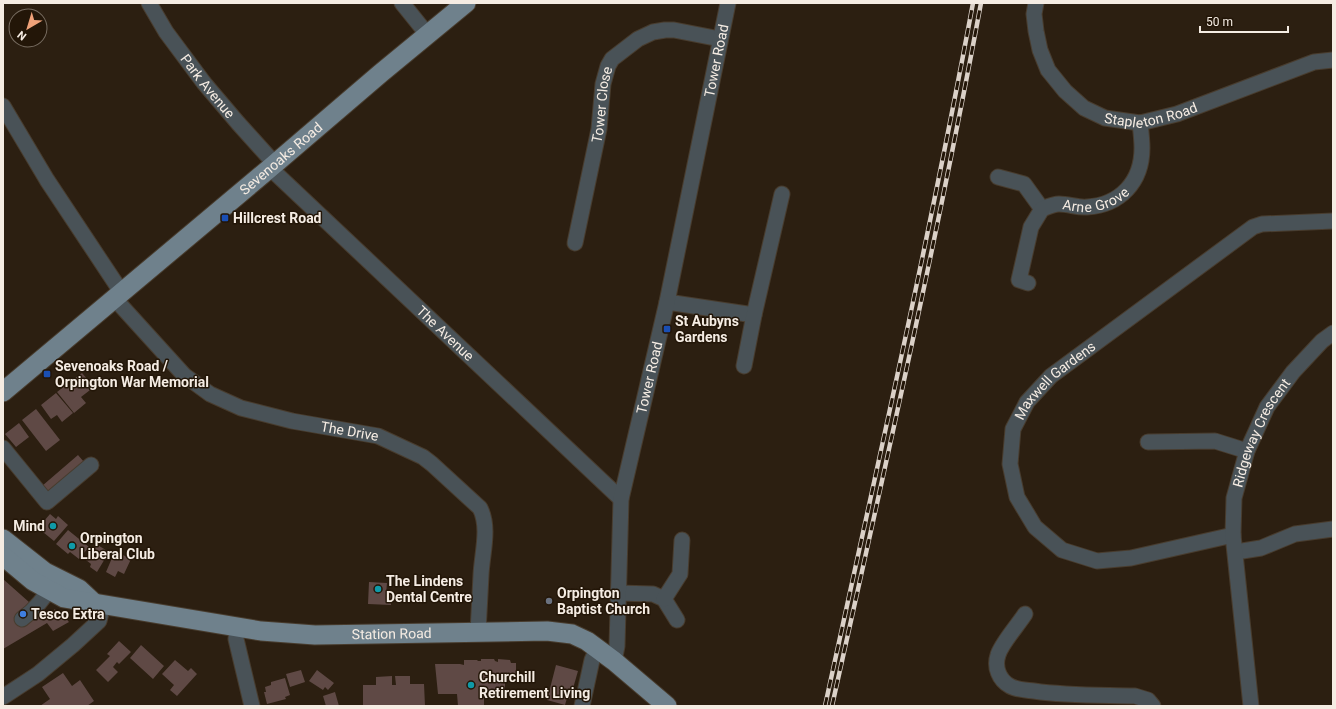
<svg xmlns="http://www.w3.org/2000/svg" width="1336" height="709" viewBox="0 0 1336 709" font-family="Roboto,sans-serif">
	<rect width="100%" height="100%" fill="#2c1f11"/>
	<path fill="#5f4945" d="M82,373L94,387L81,397L86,403L74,413L57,392Z
		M56,393L73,413L62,422L57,415L51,419L41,405Z
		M36,409L60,440L46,451L22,420Z
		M19,423L29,437L16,447L5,434Z
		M78,455L84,462L47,493L42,486Z
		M50,514L56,519L58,516L68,525L54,541L38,528Z
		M68,530L89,547L79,559L70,552L68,554L56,544Z
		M96,544L109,552L97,572L90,567L91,564L86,560Z
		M115,551L131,559L124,574L118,571L115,577L106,572Z
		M3,579L47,618L56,614L54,609L61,613L69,622L53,631L47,623L3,649Z
		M369,582L387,583L386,595H391V605L368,604Z
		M119,641L131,652L119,664L117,662L113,667L118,672L108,682L96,670L110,656L107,654Z
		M141,645L164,666L153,679L130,658Z
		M481,659H494L495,661L498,662V659L510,660L511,663H516V678L505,679V690H484V706H458L457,694H438L435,664H460L464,665V660H477L478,661H481Z
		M175,660L188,671L191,668L197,674L177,696L170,690L174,685L162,674Z
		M556,665L578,671L570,699L567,698L565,705L547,700Z
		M301,670L305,682L290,687L286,674Z
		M317,670L334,683L328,690L325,687L323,690L309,681Z
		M63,673L72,686L80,680L94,701L87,706H40L50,699L42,687Z
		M392,676V685H396L395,676H410V684H424L425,706H363V685H376V677Z
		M285,678L290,695L285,697L286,699L267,704L264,692H266L265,687L271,685V682Z
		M335,692L339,706H326L323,696Z"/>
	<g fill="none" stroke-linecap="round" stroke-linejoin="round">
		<g stroke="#483c2e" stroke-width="17">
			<g id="minor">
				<path id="s1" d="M149,3L166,32L204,83L238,123L275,164"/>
				<path d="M402,3L427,34"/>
				<path id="s2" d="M1036,3L1034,14L1036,31L1040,50L1048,70L1065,91L1084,108L1105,118L1140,123L1177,114L1314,62L1333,60"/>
				<path d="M3,106L47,180L122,293"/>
				<path id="s3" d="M270,168L621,499"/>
				<path d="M998,177L1024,184L1042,209"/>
				<path id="s4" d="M575,243L599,129L603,84L608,66L612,59L638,39L653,32L665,30H674L720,39"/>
				<path id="s5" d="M1028,283L1019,280L1031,227L1042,209C1047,207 1054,204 1059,204C1069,204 1078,208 1087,207C1120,205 1142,182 1142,148C1142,140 1141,132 1140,123"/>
				<path id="s6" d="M115,299L184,375L210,394L241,408L292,421L378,436L423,457L432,464L480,508C490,528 482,553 481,575C480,594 479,613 478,632"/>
				<path d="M667,302L754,315"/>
				<path d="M744,366L754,315L782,194"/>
				<path d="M1148,442L1215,441L1247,451"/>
				<path d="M3,448L47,502L91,465"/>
				<path id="s7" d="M1233,535L1131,558L1097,561L1062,550L1035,527L1017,497L1010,464L1013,429L1027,402L1051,376L1253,227L1262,224L1333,221"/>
				<path d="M1236,552L1261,548L1295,534L1333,529"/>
				<path d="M618,593L653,594L664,599L677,620"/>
				<path d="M664,599L680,574L682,540"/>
				<path d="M1025,614C1018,625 1001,644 998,655C994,667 999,680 1010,686C1017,690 1026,690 1034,691C1068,696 1102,695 1135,696L1148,700L1153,706"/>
				<path d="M22,619C36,609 46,596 55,581"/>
				<path d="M237,628L236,639L252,706"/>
				<path id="s8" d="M614,661L617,646L621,499L667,302L728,3"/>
				<path d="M3,697L38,674L73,645L99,621L103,605"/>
				<path d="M582,706L592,660L597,649"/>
				<path id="s9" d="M1251,706L1233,535L1234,498L1247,451L1267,407L1293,372L1322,341L1333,333"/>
			</g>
		</g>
		<g stroke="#483c2e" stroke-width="21">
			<g id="major">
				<path id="s10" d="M3,392L270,168L381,73L466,3"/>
				<path d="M3,539L45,572L79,589L94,603"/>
				<path id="s11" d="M3,556L33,581L64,598L261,631L315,635L547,631L572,634L587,641L614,661L667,706"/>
			</g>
		</g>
		<use href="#minor" stroke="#495257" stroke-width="15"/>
		<use href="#major" stroke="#6f818c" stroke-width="19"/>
		<g stroke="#dbd1c8" stroke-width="4.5">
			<path id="rail" d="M825,706C876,472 929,239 973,3
				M832,706C884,472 937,239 981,3"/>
		</g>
		<use href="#rail" stroke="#231608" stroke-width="3" stroke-dasharray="9" stroke-linecap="butt"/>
	</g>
	<g fill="#1a4fb4" stroke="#231608" stroke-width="1.5">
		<rect x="221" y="214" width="8" height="8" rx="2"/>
		<rect x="663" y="325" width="8" height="8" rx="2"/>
		<rect x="43" y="370" width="8" height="8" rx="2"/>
	</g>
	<g fill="#0f9aa8" stroke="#231608" stroke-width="1.5">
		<circle cx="53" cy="526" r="4"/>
		<circle cx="72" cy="546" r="4"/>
		<circle cx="378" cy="589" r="4"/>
		<circle cx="471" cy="685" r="4"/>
	</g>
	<circle fill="#6b7280" stroke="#231608" stroke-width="1.5" cx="549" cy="601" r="4"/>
	<circle fill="#3f7fe0" stroke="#231608" stroke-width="1.5" cx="23" cy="614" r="4"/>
	<g text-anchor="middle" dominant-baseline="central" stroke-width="3" stroke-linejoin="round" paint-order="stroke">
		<g font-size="14" fill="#f5ece3" stroke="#231608">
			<text stroke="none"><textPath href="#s8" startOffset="611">Tower Road</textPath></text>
			<text stroke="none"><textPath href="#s1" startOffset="102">Park Avenue</textPath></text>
			<text stroke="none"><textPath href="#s4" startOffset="141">Tower Close</textPath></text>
			<text stroke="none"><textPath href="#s2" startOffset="192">Stapleton Road</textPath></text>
			<text stroke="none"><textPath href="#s10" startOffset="363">Sevenoaks Road</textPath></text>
			<text stroke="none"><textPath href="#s5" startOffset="141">Arne Grove</textPath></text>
			<text stroke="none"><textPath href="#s3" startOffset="241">The Avenue</textPath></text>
			<text stroke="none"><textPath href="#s8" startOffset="287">Tower Road</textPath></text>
			<text stroke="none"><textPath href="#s7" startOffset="380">Maxwell Gardens</textPath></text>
			<text stroke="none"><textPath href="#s6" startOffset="280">The Drive</textPath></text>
			<text stroke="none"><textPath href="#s9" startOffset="280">Ridgeway Crescent</textPath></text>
			<text stroke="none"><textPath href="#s11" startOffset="405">Station Road</textPath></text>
		</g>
		<g font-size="14" font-weight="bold" fill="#f5ece3" stroke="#231608" text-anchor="start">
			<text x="233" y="218">Hillcrest Road</text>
			<text x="675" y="321">St Aubyns<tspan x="675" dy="16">Gardens</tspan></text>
			<text x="55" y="366">Sevenoaks Road /<tspan x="55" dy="16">Orpington War Memorial</tspan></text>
			<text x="45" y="526" text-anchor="end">Mind</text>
			<text x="80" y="538">Orpington<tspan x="80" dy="16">Liberal Club</tspan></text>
			<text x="386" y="581">The Lindens<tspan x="386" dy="16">Dental Centre</tspan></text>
			<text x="557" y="593">Orpington<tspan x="557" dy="16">Baptist Church</tspan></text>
			<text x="31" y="614">Tesco Extra</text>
			<text x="479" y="677">Churchill<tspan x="479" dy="16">Retirement Living</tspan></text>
		</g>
	</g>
	<rect width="1336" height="709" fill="none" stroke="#f5ece3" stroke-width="8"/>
	<g transform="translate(28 28) rotate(218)"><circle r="19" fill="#231608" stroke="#776c60"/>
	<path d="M0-3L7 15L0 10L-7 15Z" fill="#f0a279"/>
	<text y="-6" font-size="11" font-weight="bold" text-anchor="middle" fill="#f5ece3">N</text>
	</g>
	<path d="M1200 26v6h88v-6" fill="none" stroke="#f5ece3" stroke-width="2"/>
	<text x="1206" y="26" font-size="12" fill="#f5ece3" stroke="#231608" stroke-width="3" paint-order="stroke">50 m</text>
</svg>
